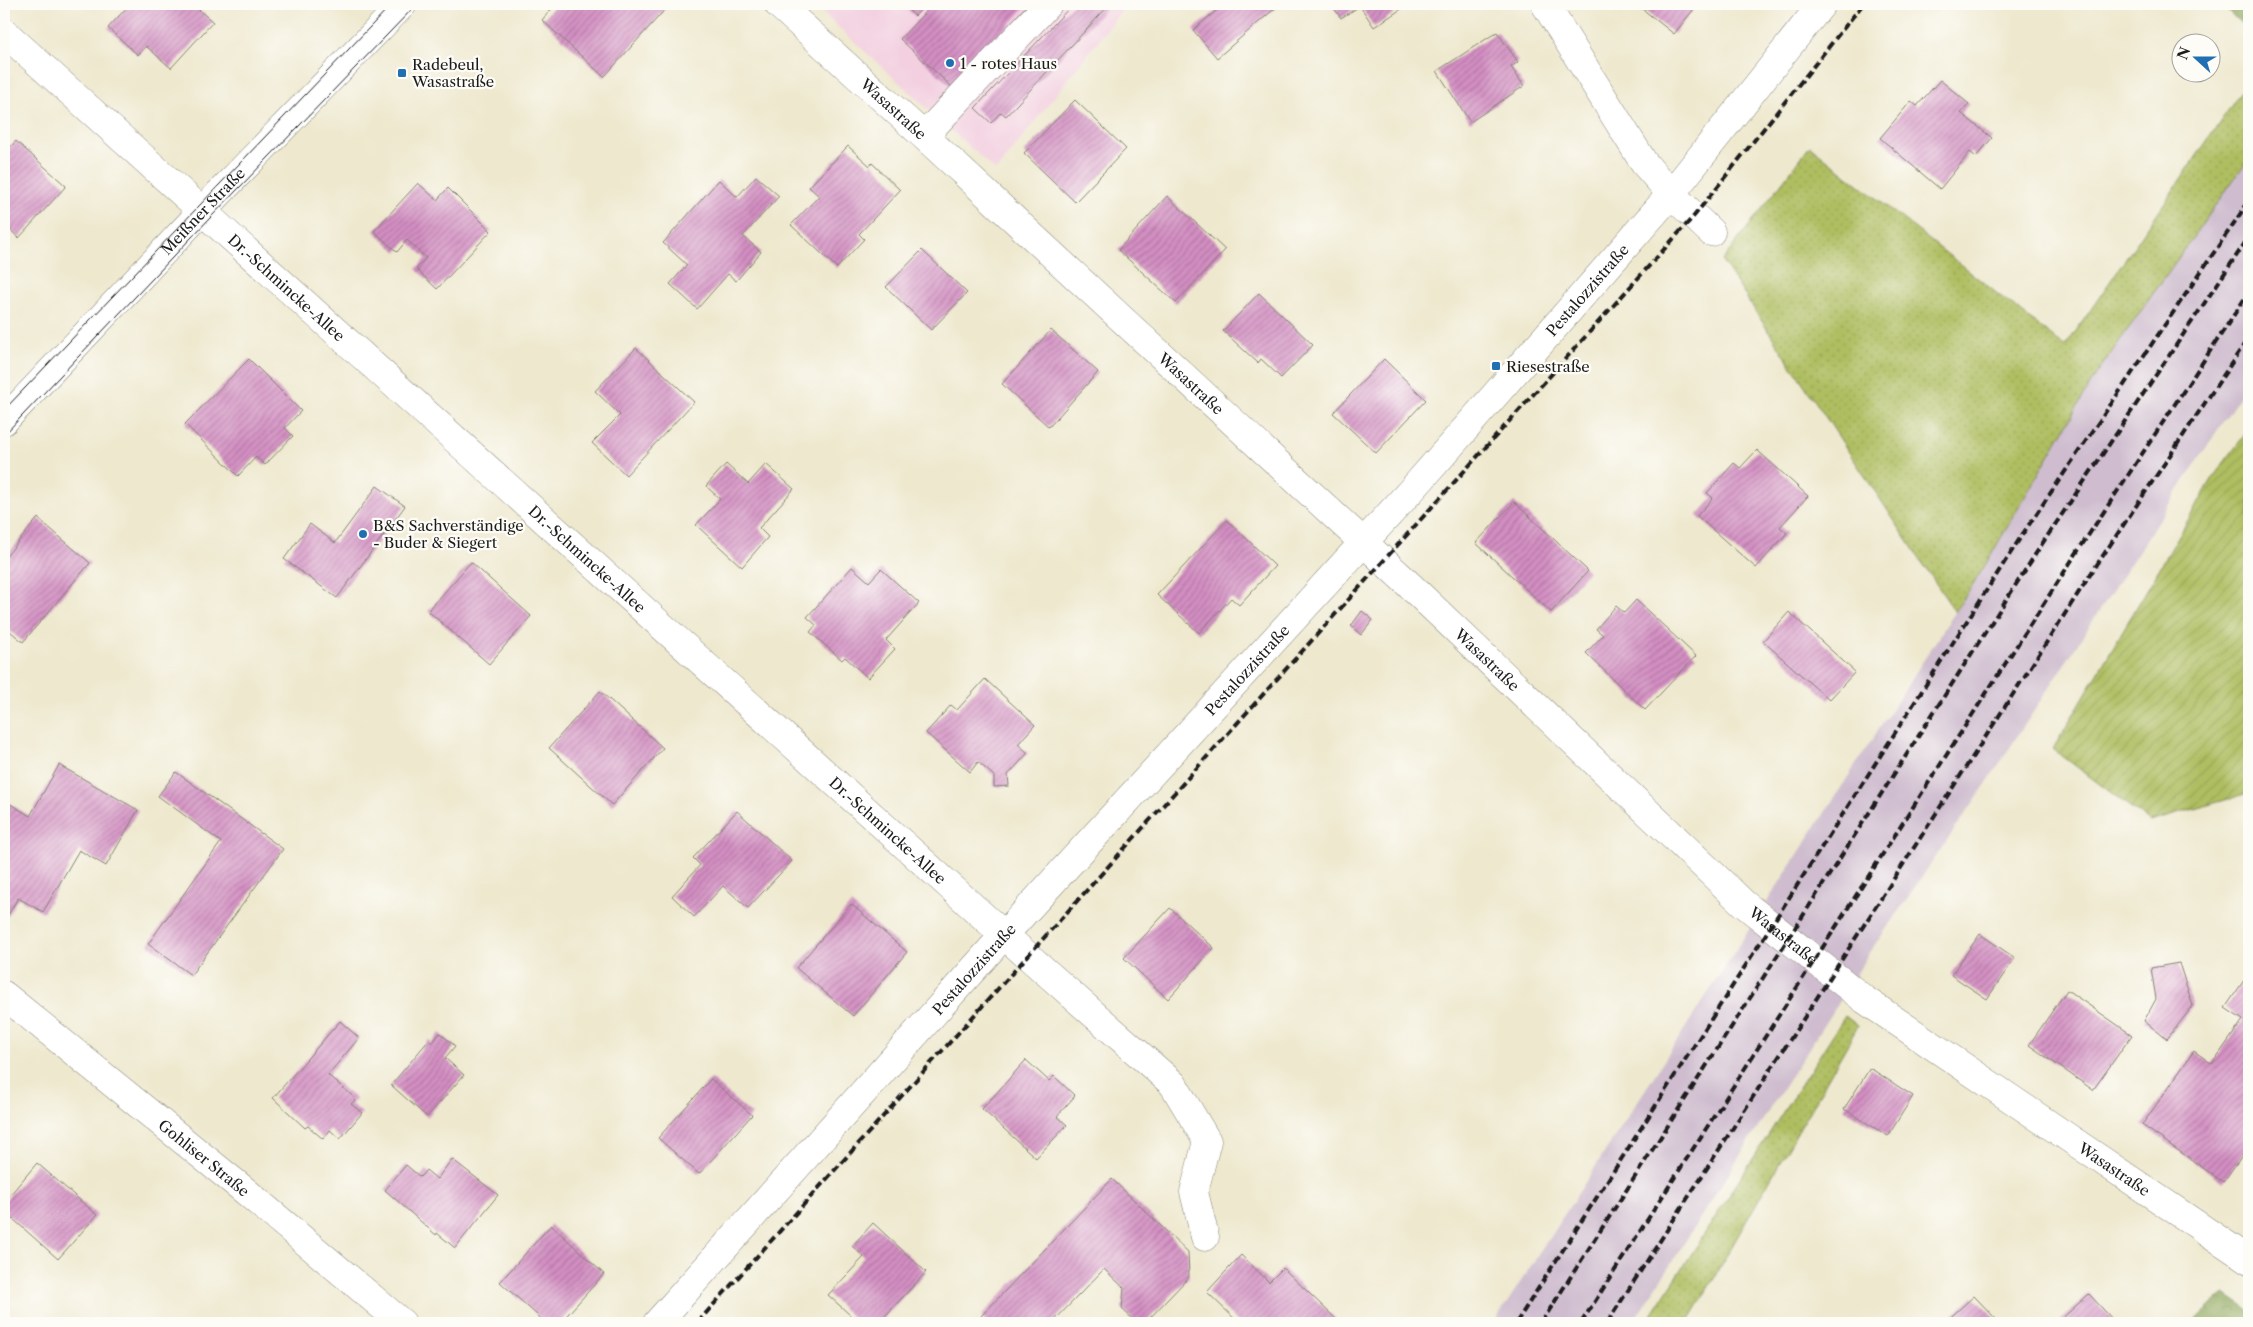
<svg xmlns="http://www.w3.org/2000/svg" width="2253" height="1327" viewBox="0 0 2253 1327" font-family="'Libre Caslon Text',serif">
	<defs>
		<pattern id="grass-dots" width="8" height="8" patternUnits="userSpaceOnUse" patternTransform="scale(1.25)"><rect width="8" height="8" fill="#afbe61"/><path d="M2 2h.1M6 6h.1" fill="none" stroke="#96a354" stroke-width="1.8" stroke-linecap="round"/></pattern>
		<pattern id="forest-crowns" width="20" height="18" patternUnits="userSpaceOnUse" patternTransform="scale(1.25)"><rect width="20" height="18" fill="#8ba557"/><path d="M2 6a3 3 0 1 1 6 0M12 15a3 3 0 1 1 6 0" fill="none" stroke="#718647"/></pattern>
		<pattern id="garden-furrows" width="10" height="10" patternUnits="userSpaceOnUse" patternTransform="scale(1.25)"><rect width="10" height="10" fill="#afbe61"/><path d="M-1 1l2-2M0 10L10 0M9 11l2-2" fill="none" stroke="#96a354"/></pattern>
		<pattern id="building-hatch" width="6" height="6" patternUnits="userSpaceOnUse" patternTransform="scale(1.25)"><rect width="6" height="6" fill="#d48fc3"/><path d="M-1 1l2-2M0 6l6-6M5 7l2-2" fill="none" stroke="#ab749e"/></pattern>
	</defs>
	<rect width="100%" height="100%" fill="#fdfcf7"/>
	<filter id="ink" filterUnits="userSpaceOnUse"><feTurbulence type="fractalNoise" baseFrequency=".02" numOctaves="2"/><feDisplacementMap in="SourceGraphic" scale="10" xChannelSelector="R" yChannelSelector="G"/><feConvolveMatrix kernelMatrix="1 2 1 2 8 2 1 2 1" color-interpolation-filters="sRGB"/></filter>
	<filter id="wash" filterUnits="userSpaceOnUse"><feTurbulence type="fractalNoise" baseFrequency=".0096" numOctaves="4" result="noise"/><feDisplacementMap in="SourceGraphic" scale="20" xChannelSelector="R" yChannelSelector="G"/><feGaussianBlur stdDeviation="1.12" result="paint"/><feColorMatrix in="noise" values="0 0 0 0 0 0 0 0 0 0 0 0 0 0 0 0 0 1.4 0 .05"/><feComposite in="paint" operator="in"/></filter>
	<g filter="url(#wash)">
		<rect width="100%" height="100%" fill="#eee8ce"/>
		<path fill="#f3cfe0" d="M813,4H1127L996,171Z"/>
		<path fill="#cfbdcf" d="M2249,158V382L1988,781L1871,951L1633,1323H1494L1984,567L2097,373Z"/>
		<path fill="url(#grass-dots)" stroke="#666d3e" d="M2249,80V158L2097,373L1984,567L1955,612L1722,261L1810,146L2065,347Z
			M1845,1016L1858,1026L1688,1323H1647Z"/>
		<path fill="url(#forest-crowns)" stroke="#54603a" d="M2221,4H2249V31Z
			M2224,1294L2249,1311V1323H2193Z"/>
		<path fill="url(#garden-furrows)" stroke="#666d3e" d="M2249,429V793L2150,822L2053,749L2214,476Z"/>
		<g id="blocks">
			<path fill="url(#building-hatch)" d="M130,4H192L213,22L171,68L146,46L138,55L108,28Z
				M556,4H670L604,77L542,20Z
				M901,4H926L915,16Z
				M933,4H1028L952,87L900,39Z
				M1073,4H1110L1006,116L1001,112L991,123L975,108Z
				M1224,4H1280L1217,58L1193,30Z
				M1331,4H1409L1374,27L1360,6L1341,18Z
				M1636,4H1698L1674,34Z
				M1497,32L1518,62L1511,67L1524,86L1470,122L1437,71Z
				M1940,80L1969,104L1961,113L1992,138L1976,157L1970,152L1940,189L1880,138L1911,101L1917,106Z
				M1075,100L1126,149L1075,202L1024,153Z
				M16,141L66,186L19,238L4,224V154Z
				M848,146L870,166L872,163L900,190L859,234L864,239L837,268L791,225L819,196L809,187Z
				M756,176L779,196L743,236L761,252L736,281L728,274L697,309L670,284L687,265L663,243L719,180L737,197Z
				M418,183L437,200L448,188L491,231L437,289L416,269L426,258L407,240L397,252L374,231Z
				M1167,196L1225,250L1176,303L1118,250Z
				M922,250L967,293L931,330L886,287Z
				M1259,293L1313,345L1281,378L1261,359L1258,363L1223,331Z
				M1051,330L1098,372L1049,427L1002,384Z
				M636,348L694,402L626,475L592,443L620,415L595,391Z
				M249,359L301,411L285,428L293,436L265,465L256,457L238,476L185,424Z
				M1384,359L1426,400L1376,453L1333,413Z
				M1757,450L1808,496L1780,527L1787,533L1756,568L1697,516L1713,498L1707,493L1734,463L1740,468Z
				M726,464L748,484L766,464L794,489L759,528L768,537L742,567L696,525L720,499L706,486Z
				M377,486L405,506L337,598L284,559L310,524L335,543Z
				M1514,502L1588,571L1551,612L1476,543Z
				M38,518L90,563L23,642L4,626V559Z
				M1227,520L1275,566L1239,605L1231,598L1199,633L1157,595Z
				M471,562L531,616L489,664L428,611Z
				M852,567L869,582L881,569L919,603L886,640L895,649L868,678L845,657L842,660L810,632L816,625L807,617Z
				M1636,600L1696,656L1645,710L1586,653L1603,635L1596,629L1616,606L1624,613Z
				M1362,611L1373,620L1361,635L1351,626Z
				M1789,612L1855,672L1829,700L1763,641Z
				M985,679L1035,725L1018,744L1028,753L1008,775L1009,786L994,787V776L978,762L970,772L926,733L951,705L957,710Z
				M600,691L663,748L612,805L549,748Z
				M59,765L138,810L106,866L79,850L43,912L18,898L4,922V800L30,816Z
				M176,772L283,849L191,975L148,944L221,842L158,796Z
				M737,811L792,861L748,908L723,886L694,917L672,896L700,865L693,858Z
				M851,904L907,952L853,1016L796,968Z
				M1170,908L1214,948L1168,999L1124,958Z
				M1980,934L2015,958L1987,999L1951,975Z
				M2179,963L2193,1006L2167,1039L2144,1021L2156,999L2151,968Z
				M2249,973V1146L2223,1182L2142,1125L2194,1051L2212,1064L2243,1020L2225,1008Z
				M2067,990L2132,1035L2093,1090L2029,1045Z
				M340,1021L359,1038L328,1075L356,1099L351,1104L362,1113L340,1139L330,1130L323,1139L308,1126L305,1128L273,1098Z
				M440,1033L455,1046L445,1058L464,1075L427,1117L391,1085L429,1040L432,1043Z
				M1026,1060L1049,1081L1054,1076L1075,1096L1057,1116L1067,1125L1036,1158L982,1109Z
				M1870,1068L1913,1096L1888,1136L1844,1109Z
				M711,1079L752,1115L699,1174L658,1138Z
				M452,1159L498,1195L455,1248L437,1233L436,1235L385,1190L406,1165L420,1177L426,1170L437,1179Z
				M37,1163L97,1215L58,1259L4,1211V1202Z
				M1112,1179L1188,1252L1189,1277L1145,1323H1137L1122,1309L1124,1288L1104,1269L1052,1323H988L981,1316Z
				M873,1223L926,1272L879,1323H859L828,1295L864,1257L852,1246Z
				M551,1225L604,1274L560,1323H546L500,1282Z
				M1241,1255L1269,1282L1283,1268L1336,1319L1332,1323H1239L1207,1292Z
				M2089,1294L2116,1323H2057Z
				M1974,1296L1996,1319L1992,1323H1944Z"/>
		</g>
	</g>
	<g filter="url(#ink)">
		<use href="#blocks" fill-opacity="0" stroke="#858275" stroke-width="1"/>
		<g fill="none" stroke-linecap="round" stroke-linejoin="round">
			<g stroke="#858275" stroke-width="29">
				<g id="minor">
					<path id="s1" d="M778,4L924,136L1403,579L1743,903L1865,1000L2249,1260"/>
					<path d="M1545,4L1644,163L1671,194L1711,232"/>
					<path id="s2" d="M4,32L1004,935L1173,1084L1207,1141L1194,1192L1205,1237"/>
					<path d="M924,136L1048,4"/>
					<path id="s3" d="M4,995L244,1190L402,1323"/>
					<path id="s4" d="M657,1323L1004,935L1417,484L1671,194L1822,4"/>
				</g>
			</g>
			<g stroke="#858275" stroke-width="29">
				<g id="major">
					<path id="s5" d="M4,421L202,211L403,4"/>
				</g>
			</g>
			<use href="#minor" stroke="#fff" stroke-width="28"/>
			<use href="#major" stroke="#fff" stroke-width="28"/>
			<path stroke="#1c1c1c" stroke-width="1" d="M4,410L392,4
				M4,435L210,218L417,4"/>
			<path stroke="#1c1c1c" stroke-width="4" stroke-dasharray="8 4" stroke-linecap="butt" d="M697,1323L1694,216L1863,4
				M1516,1323L2024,532L2249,201
				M1541,1323L2042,544L2249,237
				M1581,1323L2070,563L2249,292
				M1607,1323L2090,575L2249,337"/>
		</g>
	</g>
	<g fill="#1f6fb2" stroke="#fdfcf7" stroke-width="2">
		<circle cx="950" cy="63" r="5"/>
		<rect x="397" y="68" width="10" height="10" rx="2.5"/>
		<rect x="1491" y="361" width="10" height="10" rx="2.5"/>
		<circle cx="363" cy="534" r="5"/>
	</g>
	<g text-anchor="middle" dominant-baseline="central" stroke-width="4.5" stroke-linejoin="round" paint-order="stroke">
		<g font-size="15" fill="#1c1c1c" stroke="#fdfcf7" text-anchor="start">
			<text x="960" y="63">1 - rotes Haus</text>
			<text x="412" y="64">Radebeul,<tspan x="412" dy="17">Wasastraße</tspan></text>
			<text x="1506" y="366">Riesestraße</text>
			<text x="373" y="525">B&amp;S Sachverständige<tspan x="373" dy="17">- Buder &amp; Siegert</tspan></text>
		</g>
		<g font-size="15" fill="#1c1c1c" stroke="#fdfcf7">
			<text stroke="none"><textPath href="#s1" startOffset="156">Wasastraße</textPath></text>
			<text stroke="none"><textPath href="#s5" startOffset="289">Meißner Straße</textPath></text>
			<text stroke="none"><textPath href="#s2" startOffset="381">Dr.-Schmincke-Allee</textPath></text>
			<text stroke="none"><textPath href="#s4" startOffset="1390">Pestalozzistraße</textPath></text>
			<text stroke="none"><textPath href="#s1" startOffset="561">Wasastraße</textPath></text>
			<text stroke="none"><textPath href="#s2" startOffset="786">Dr.-Schmincke-Allee</textPath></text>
			<text stroke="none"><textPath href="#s1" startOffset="966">Wasastraße</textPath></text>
			<text stroke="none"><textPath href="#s4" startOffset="880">Pestalozzistraße</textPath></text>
			<text stroke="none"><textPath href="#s2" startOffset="1191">Dr.-Schmincke-Allee</textPath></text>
			<text stroke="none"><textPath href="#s1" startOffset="1371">Wasastraße</textPath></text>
			<text stroke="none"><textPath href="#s4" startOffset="475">Pestalozzistraße</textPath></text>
			<text stroke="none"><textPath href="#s3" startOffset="258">Gohliser Straße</textPath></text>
			<text stroke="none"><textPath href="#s1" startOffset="1776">Wasastraße</textPath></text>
		</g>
	</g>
	<rect width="2253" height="1327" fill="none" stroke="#fdfcf7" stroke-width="20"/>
	<g transform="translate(2196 58) rotate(291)"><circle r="24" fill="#fdfcf7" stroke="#a3a29f"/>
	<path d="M0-4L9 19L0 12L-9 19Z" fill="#1f6fb2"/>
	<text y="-8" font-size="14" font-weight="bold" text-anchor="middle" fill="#1c1c1c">N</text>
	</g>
</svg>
